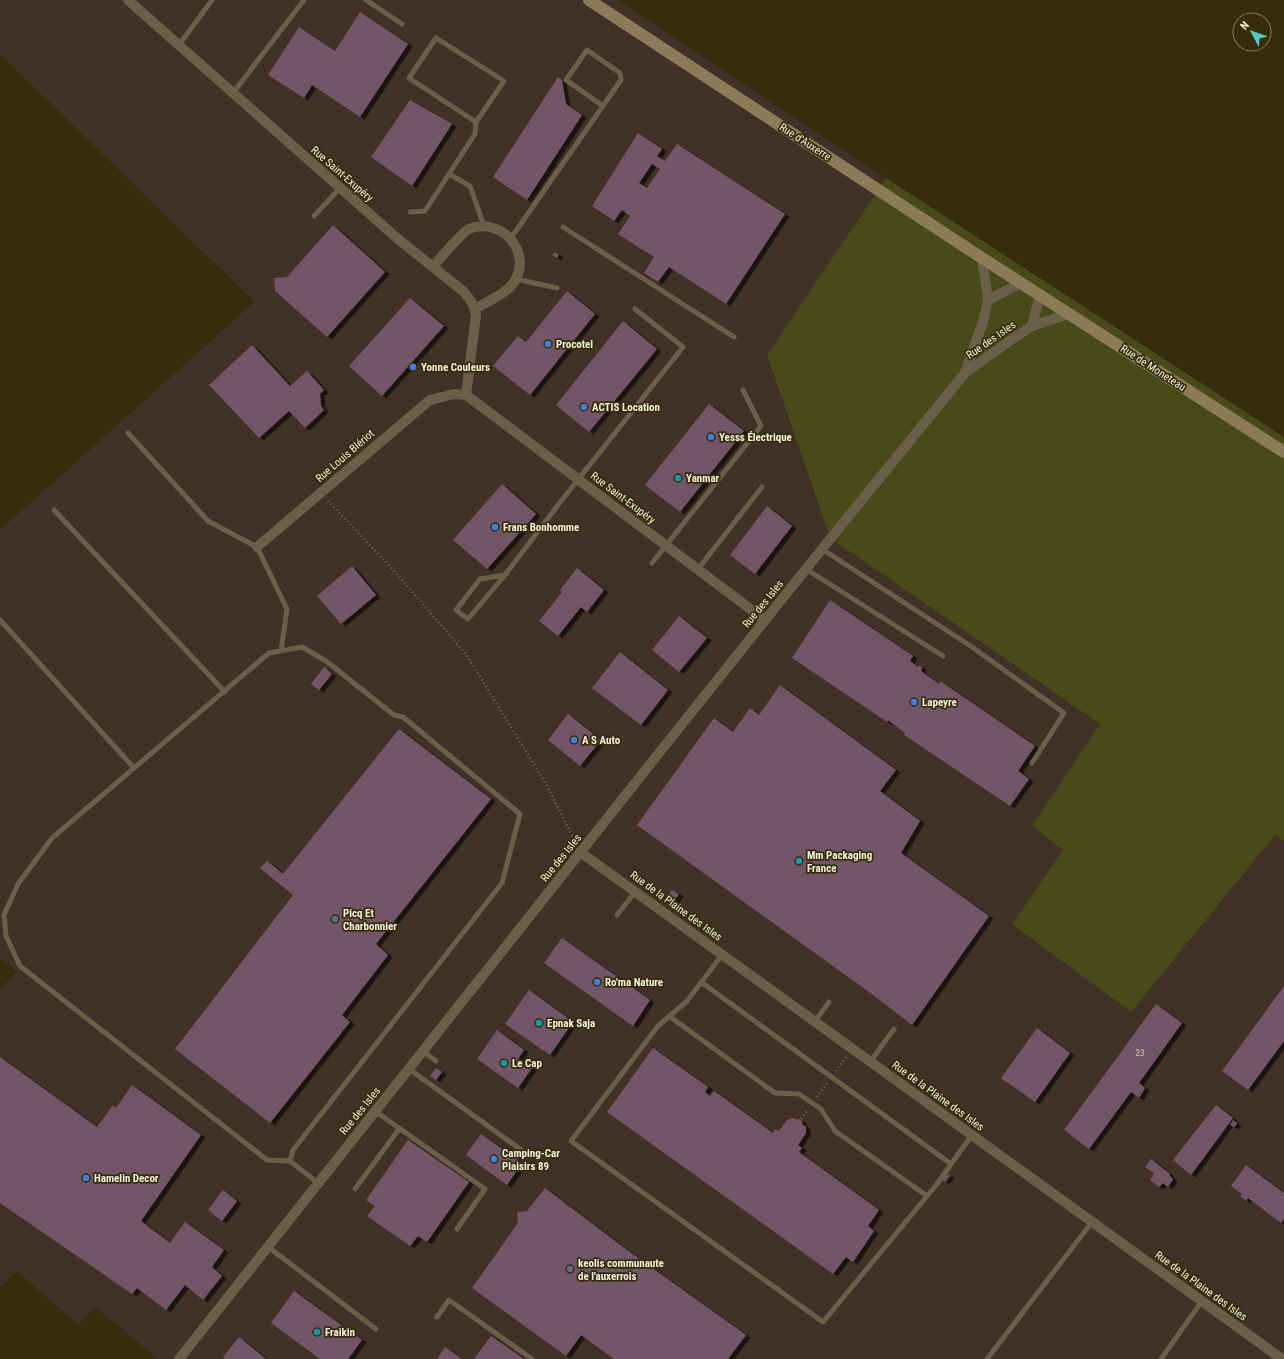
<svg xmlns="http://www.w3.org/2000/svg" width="1284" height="1359" viewBox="0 0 1284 1359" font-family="'Roboto Condensed',sans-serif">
	<defs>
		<filter id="shadow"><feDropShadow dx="4.5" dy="2.5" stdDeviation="0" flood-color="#0009"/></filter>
	</defs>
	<rect width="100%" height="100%" fill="#352d0c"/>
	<path fill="#413126" d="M0,0H617L886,178L767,355L830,538L1101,724L1032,826L1063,850L1012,924L1275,835L1284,841V1359H158L95,1307L78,1325L17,1271L0,1287V989L17,971L0,959V530L254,302L0,54Z"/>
	<path fill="#484a1a" d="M886,178L1284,437V841L1275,835L1131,1012L1012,924L1063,850L1032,826L1100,724L830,538L767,355Z"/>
	<path fill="#735467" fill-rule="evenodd" filter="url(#shadow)" d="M360,12L408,44L360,117L312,85L304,98L268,75L299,27L335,51Z
		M558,77L562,80L566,104L582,115L527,200L493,177Z
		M410,100L452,124L412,186L371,157Z
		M638,133L662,149L657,156L665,161L677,144L785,214L726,304L669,267L658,282L644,273L654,257L618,234L630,216L622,210L614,221L592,206ZM652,164L660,169L647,188L639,183Z
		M333,225L385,272L327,337L275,291L274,278L287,277Z
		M555,252L559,255L557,258L552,255Z
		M567,291L595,314L530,395L493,366L518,336L526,342Z
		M410,298L444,326L382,396L349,366Z
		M623,321L657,349L589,432L556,405Z
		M252,345L290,386L307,371L324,390L320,394L321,406L324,410L305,428L289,411L259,438L209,385Z
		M709,404L744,431L680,512L645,485Z
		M502,484L536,514L487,569L453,540Z
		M767,506L792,526L755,574L730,555Z
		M352,566L376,595L341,624L317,596Z
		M577,568L604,590L587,612L581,607L558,636L539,621L562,592L560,590Z
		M830,600L913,656L910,661L918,667L919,665L922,667L921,671L939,684L940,681L1035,746L1018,771L1029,779L1010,806L904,735L905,733L888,720L887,722L792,658Z
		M679,616L707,638L679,672L652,650Z
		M620,652L668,690L641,725L592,688Z
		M324,667L332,674L319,690L311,684Z
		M780,685L896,770L880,791L920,821L901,853L989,916L912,1025L869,992L637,825L714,718L733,732L750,708L759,715Z
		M568,714L601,740L580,766L548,740Z
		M399,729L491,799L376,944L388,955L342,1015L350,1022L270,1123L175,1049L293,895L260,868L267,861L283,874Z
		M672,890L679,894L672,904L665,899Z
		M562,938L650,1000L633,1026L544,963Z
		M1284,986V1041L1248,1090L1222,1071Z
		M529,990L573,1022L550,1055L505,1024Z
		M1156,1004L1182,1023L1139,1083L1145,1088L1139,1098L1131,1092L1089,1149L1064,1130Z
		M1037,1028L1070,1053L1035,1102L1001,1078Z
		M497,1030L524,1050L518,1059L532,1068L518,1088L477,1059Z
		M653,1048L708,1087L705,1092L710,1096L714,1091L773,1133L775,1129L779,1131L787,1120L793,1118L797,1120L799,1119L802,1121V1124L806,1127V1133L798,1145L802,1148L799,1152L879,1210L868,1226L874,1231L853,1262L846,1257L833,1274L607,1112Z
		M0,1057L97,1127L113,1105L116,1108L132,1085L201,1135L141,1221L170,1243L185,1222L224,1250L212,1267L222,1276L203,1300L185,1285L166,1310L137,1288L132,1294L0,1203Z
		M436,1068L442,1072L436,1080L430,1076Z
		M1216,1105L1233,1118L1191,1175L1173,1160Z
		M1233,1120L1237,1123L1234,1127L1230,1125Z
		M481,1134L522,1163L507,1185L466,1155Z
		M408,1140L469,1182L427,1242L418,1236L410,1246L367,1216L375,1206L366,1200Z
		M1151,1159L1170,1174L1169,1175L1173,1179L1168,1187L1163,1183L1159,1187L1150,1180L1154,1173L1145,1167Z
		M1246,1165L1284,1193V1219L1281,1223L1248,1198L1246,1201L1240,1196L1242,1194L1231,1186Z
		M946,1174L950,1175L945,1182L942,1180Z
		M545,1188L627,1250L746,1335L728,1359H614L581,1335L566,1356L472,1288L518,1223L517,1212L527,1211Z
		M223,1190L237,1201L222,1221L208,1210Z
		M294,1291L362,1340L348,1359H320L271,1323Z
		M491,1336L524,1359H474Z
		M239,1337L266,1359H225L223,1357Z
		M445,1347L462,1359H437Z"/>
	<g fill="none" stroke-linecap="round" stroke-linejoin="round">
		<path stroke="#726b4f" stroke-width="2.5" stroke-dasharray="1 3" stroke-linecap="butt" d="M328,501L389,565L466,654L546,784L575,841
			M836,1071L846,1057
			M817,1097L827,1083
			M801,1119L807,1110"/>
		<path stroke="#6a604a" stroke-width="5" d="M366,0L402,24
			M179,45L212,0
			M233,93L304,0
			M449,174L470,186L484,226
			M410,212L425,211L475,134L476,122L409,78L436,38L504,81L476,122
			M314,216L340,188
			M563,227L734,337
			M511,238L621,80L620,73L587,50L566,80L603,106
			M516,279L557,288
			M128,433L208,521L257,547L287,609L281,651
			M54,510L225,692
			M822,549L972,647L1064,713L1032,763
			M652,563L761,426L743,390
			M698,569L762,487
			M806,569L943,656
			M505,575L480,579L456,610L468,619L505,575L558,505L683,347L635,309
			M0,620L134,768
			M617,915L635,892
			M722,955L687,1001L658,1026L571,1141L823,1322L937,1184L951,1164
			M701,982L951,1164L972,1135
			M669,1016L775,1093L799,1094L812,1103L821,1109L835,1131L927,1196
			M815,1021L829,1002
			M423,1051L436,1061
			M870,1062L894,1029
			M409,1069L524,1152
			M375,1111L485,1189L457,1229
			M290,1161L293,1150L502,883L520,814L403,717L394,715L326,661L302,647L269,653L52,838L18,884L4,915L6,936L20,966L267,1160L290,1161L318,1183
			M355,1189L399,1129
			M267,1246L376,1329
			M437,1317L449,1300L532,1359
			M987,1359L1092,1222
			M1161,1359L1202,1301"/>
		<path stroke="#6a604a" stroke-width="10" d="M128,0L398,239L463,291C469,298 475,305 476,315L466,395
			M433,266C439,260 463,231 469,229C499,217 531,248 516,279C509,293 488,301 475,309
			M988,300L1021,283
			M1032,326L1040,295
			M965,373L983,322L988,300L982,258
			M257,547L430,400L454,394L466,395L765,620
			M580,852L1282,1359
			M179,1359L655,758L822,549L965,373L1015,337L1032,326L1069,314"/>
		<path stroke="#8c7b58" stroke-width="12" d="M589,0L982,258L1284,452"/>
	</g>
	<g fill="#3f7fe0" stroke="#352d0c" stroke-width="1.5">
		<circle cx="548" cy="344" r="4"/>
		<circle cx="413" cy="367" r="4"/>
		<circle cx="584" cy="407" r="4"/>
		<circle cx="711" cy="437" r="4"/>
		<circle cx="495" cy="527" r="4"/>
		<circle cx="914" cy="702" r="4"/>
		<circle cx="574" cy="740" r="4"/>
		<circle cx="597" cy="982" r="4"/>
		<circle cx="494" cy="1159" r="4"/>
		<circle cx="86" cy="1178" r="4"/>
	</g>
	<g fill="#0f9aa8" stroke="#352d0c" stroke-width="1.5">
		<circle cx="678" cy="478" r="4"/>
		<circle cx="799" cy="861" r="4"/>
		<circle cx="539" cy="1023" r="4"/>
		<circle cx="504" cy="1063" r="4"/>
		<circle cx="317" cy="1332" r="4"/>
	</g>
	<g fill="#5c6f8a" stroke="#352d0c" stroke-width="1.5">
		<circle cx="335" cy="919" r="4"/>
		<circle cx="570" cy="1269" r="4"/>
	</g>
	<g text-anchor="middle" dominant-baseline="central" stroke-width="3.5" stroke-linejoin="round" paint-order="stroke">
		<g font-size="9" fill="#d3c8bf">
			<text x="1140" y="1053">23</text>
		</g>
		<g font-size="11" fill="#f3efdc" stroke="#352d0c">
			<text transform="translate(805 142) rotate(33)">Rue d'Auxerre</text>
			<text transform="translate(342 174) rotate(41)">Rue Saint-Exupéry</text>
			<text transform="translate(991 340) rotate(-35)">Rue des Isles</text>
			<text transform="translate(1153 368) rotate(33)">Rue de Moneteau</text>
			<text transform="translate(345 456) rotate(-41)">Rue Louis Blériot</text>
			<text transform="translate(623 498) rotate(37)">Rue Saint-Exupéry</text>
			<text transform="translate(763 604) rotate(-51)">Rue des Isles</text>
			<text transform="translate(561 858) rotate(-51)">Rue des Isles</text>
			<text transform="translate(676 906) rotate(36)">Rue de la Plaine des Isles</text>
			<text transform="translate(938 1096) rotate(36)">Rue de la Plaine des Isles</text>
			<text transform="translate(360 1111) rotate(-51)">Rue des Isles</text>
			<text transform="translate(1201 1286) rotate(36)">Rue de la Plaine des Isles</text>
		</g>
		<g font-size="11" font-weight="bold" fill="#f3efdc" stroke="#352d0c" text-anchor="start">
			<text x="556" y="344">Procotel</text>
			<text x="421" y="367">Yonne Couleurs</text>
			<text x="592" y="407">ACTIS Location</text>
			<text x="719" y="437">Yesss Électrique</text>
			<text x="686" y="478">Yanmar</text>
			<text x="503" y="527">Frans Bonhomme</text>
			<text x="922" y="702">Lapeyre</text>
			<text x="582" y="740">A S Auto</text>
			<text x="807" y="855">Mm Packaging<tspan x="807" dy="13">France</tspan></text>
			<text x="343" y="913">Picq Et<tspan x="343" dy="13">Charbonnier</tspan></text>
			<text x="605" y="982">Ro'ma Nature</text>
			<text x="547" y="1023">Epnak Saja</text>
			<text x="512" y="1063">Le Cap</text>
			<text x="502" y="1153">Camping-Car<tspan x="502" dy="13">Plaisirs 89</tspan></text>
			<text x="94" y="1178">Hamelin Decor</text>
			<text x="578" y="1263">keolis communaute<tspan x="578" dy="13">de l'auxerrois</tspan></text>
			<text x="325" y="1332">Fraikin</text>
		</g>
	</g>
	<g transform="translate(1252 32) rotate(311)"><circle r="19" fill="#352d0c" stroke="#817b5f"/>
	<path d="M0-3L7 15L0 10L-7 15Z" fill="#54cdc7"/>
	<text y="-6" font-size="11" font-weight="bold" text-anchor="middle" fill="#f3efdc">N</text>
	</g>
</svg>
